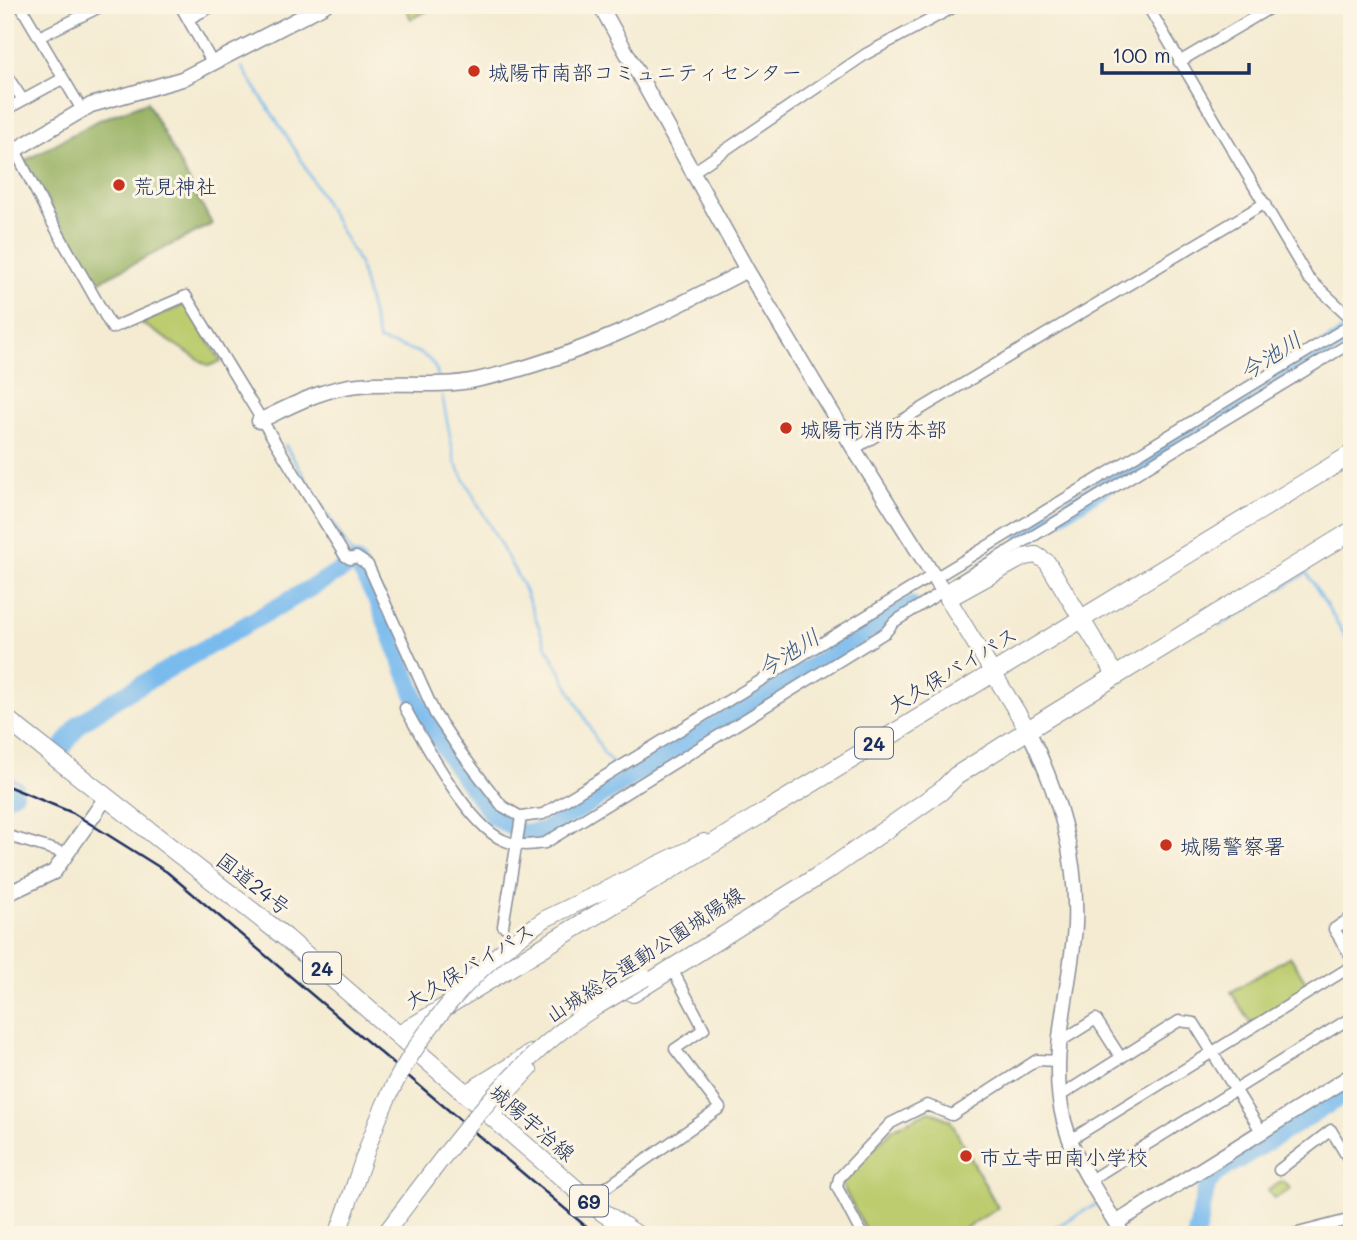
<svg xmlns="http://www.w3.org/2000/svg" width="1357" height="1240" viewBox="0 0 1357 1240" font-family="Mali,'Klee One',sans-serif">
	<rect width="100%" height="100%" fill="#fcf5e5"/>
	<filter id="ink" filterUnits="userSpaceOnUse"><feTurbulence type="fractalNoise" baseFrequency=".0143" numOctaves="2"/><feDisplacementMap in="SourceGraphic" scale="14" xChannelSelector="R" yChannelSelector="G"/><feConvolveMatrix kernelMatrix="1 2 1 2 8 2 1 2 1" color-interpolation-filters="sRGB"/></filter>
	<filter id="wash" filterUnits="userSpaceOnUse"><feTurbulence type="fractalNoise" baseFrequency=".00686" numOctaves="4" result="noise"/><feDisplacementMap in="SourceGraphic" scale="28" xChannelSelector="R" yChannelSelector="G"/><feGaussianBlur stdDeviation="1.57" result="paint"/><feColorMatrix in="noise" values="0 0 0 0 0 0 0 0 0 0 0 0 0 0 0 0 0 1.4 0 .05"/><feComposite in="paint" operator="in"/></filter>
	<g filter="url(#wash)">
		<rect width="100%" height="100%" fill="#f4ebd2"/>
		<path fill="#bccc6e" stroke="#6c7e66" stroke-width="2" d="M404,5H439L411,19Z
			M186,304L221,361L209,366L141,323Z
			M1290,956L1309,987L1251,1023L1231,992Z
			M929,1111L950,1120L998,1208L954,1235H868L842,1185L843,1180L894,1128Z
			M1283,1181L1291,1189L1274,1199L1268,1190Z"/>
		<path fill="#95b061" stroke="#587060" stroke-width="2" d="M147,102L212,224L94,284L25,161L97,121Z"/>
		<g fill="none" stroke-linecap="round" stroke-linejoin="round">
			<path stroke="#7abbee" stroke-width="2.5" d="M242,67L296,151L359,263L379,341C402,348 434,350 438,377
				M442,395L455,462L523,586L546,645L603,752L615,767
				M285,445L353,556
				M1220,626L1307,573L1352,647
				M619,772L626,782
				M5,775L23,785
				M1041,1235L1095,1205"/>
			<path stroke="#7abbee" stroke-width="18" d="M1024,536L1352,333
				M63,747L79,724L116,699L356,562L379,604L415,696L451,760L494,817L522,833L544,831L911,605
				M5,798L14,793
				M1196,1235L1207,1185L1215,1174L1352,1090"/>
		</g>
	</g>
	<g filter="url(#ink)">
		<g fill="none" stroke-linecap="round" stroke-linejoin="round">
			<g stroke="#888d98" stroke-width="13">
				<path id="minor" d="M20,5L82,110
					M180,5L213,64
					M1147,5L1308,278L1352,319
					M188,19L215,5
					M39,37L104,5
					M1179,62L1275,5
					M5,73L23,100
					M5,110L62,79
					M15,150L48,215L112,328L186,296L345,556L350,559L356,557L368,565L435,714L462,754L502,806L521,817L543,814L933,575
					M693,172L866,54L958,5
					M854,449L1265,203
					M935,578L1352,324
					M405,708C424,742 468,825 503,840C517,847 531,845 545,843L886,632L894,622L943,591L1352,342
					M5,835L68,854
					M1352,917L1334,929L1352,958
					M503,926L521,817
					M1061,1041L1096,1019L1121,1058
					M1060,1096L1179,1021L1194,1023L1261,1131
					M1070,1140L1352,966
					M1279,1170L1331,1130L1352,1165
					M1090,1180L1352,1017
					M588,1200L720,1108L675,1049L704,1029L672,969
					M862,1235L837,1187L839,1178L891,1123L927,1105L952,1115L1037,1060L1058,1061
					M1290,1235L1352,1219"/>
			</g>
			<g stroke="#888d98" stroke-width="17">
				<path id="tertiary" d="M600,5L747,270L854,449L948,599
					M5,156L91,105L182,79L325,5
					M259,421C291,406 323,388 359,385C398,381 438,388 476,380C572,360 661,315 747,270
					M1028,730C1058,792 1078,856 1075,925C1071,990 1047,1057 1064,1121C1075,1163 1101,1198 1123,1235
					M5,895L54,872L107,796
					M1116,1223L1352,1075"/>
			</g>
			<g stroke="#888d98" stroke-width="18">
				<path id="secondary" d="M1028,730L948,599L1024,557L1036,555L1047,562L1116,676
					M545,919L704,842"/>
			</g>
			<g stroke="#888d98" stroke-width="20">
				<path id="primary" d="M466,1094L601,1211L637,1235"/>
			</g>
			<g stroke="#888d98" stroke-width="20">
				<path id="trunk" d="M5,718L285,937L466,1094L531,1054
					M633,993L828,870L941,791L956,776L1047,718L1352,531
					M399,1035L1352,454
					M494,1118L497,1104L511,1084"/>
			</g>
			<use href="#minor" stroke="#fff" stroke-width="10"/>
			<use href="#tertiary" stroke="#fff" stroke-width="14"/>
			<use href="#secondary" stroke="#fff" stroke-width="16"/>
			<use href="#primary" stroke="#fff" stroke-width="18"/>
			<use href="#trunk" stroke="#fff" stroke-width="18"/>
			<path stroke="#1b2f5e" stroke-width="2.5" d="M5,785L73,813L167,872L596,1235"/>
			<g stroke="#888d98" stroke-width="10" stroke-linecap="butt">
				<path id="pedestrian-bridge" d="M504,1102L533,1070L530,1067L524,1073"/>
			</g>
			<g stroke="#888d98" stroke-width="18" stroke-linecap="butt">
				<path id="secondary-bridge" d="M337,1235C353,1193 365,1149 383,1108C417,1031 475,965 545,919
					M384,1235C438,1164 490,1089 559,1033C585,1012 616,995 645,978"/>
			</g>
			<use href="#pedestrian-bridge" stroke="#fff" stroke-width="8"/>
			<use href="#secondary-bridge" stroke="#fff" stroke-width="16"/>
		</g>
	</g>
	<g fill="#c8321e" stroke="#fcf5e5" stroke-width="2.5">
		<circle cx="474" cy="71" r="7"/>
		<circle cx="119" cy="185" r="7"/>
		<circle cx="786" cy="428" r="7"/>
		<circle cx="1166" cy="845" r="7"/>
		<circle cx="966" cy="1156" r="7"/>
	</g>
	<g text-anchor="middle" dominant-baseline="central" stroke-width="6" stroke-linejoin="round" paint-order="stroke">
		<g fill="#fcf5e5" stroke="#5e6a86" stroke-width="2">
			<rect x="855" y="727.5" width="38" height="31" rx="5"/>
			<rect x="303" y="952.5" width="38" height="31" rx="5"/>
			<rect x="570" y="1185.5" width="38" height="31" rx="5"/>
		</g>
		<g font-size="19" font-weight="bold" fill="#1b2f5e">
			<text x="874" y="743">24</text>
			<text x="322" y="968">24</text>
			<text x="589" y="1201">69</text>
		</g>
		<g font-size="21" fill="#1b2f5e" stroke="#fcf5e5" text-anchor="start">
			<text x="488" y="71">城陽市南部コミュニティセンター</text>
			<text x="133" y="185">荒見神社</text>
			<text x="800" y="428">城陽市消防本部</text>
			<text x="1180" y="845">城陽警察署</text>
			<text x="980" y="1156">市立寺田南小学校</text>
		</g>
		<g font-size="21" fill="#1b2f5e" stroke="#fcf5e5">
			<text transform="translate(952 669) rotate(-31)">大久保バイパス</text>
			<text transform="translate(254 883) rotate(38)">国道24号</text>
			<text transform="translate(644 954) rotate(-33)">山城総合運動公園城陽線</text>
			<text transform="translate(469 965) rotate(-31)">大久保バイパス</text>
			<text transform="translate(533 1122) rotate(41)">城陽宇治線</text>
		</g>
		<g font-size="23" font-style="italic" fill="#385989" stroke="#fcf5e5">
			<text transform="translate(1270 355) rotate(-32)">今池川</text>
			<text transform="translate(788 652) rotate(-32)">今池川</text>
		</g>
	</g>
	<rect width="1357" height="1240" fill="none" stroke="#fcf5e5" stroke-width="28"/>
	<path d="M1102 63v10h147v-10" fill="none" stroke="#1b2f5e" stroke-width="3.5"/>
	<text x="1112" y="63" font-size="21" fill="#1b2f5e" stroke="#fcf5e5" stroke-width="5" paint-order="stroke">100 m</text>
</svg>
